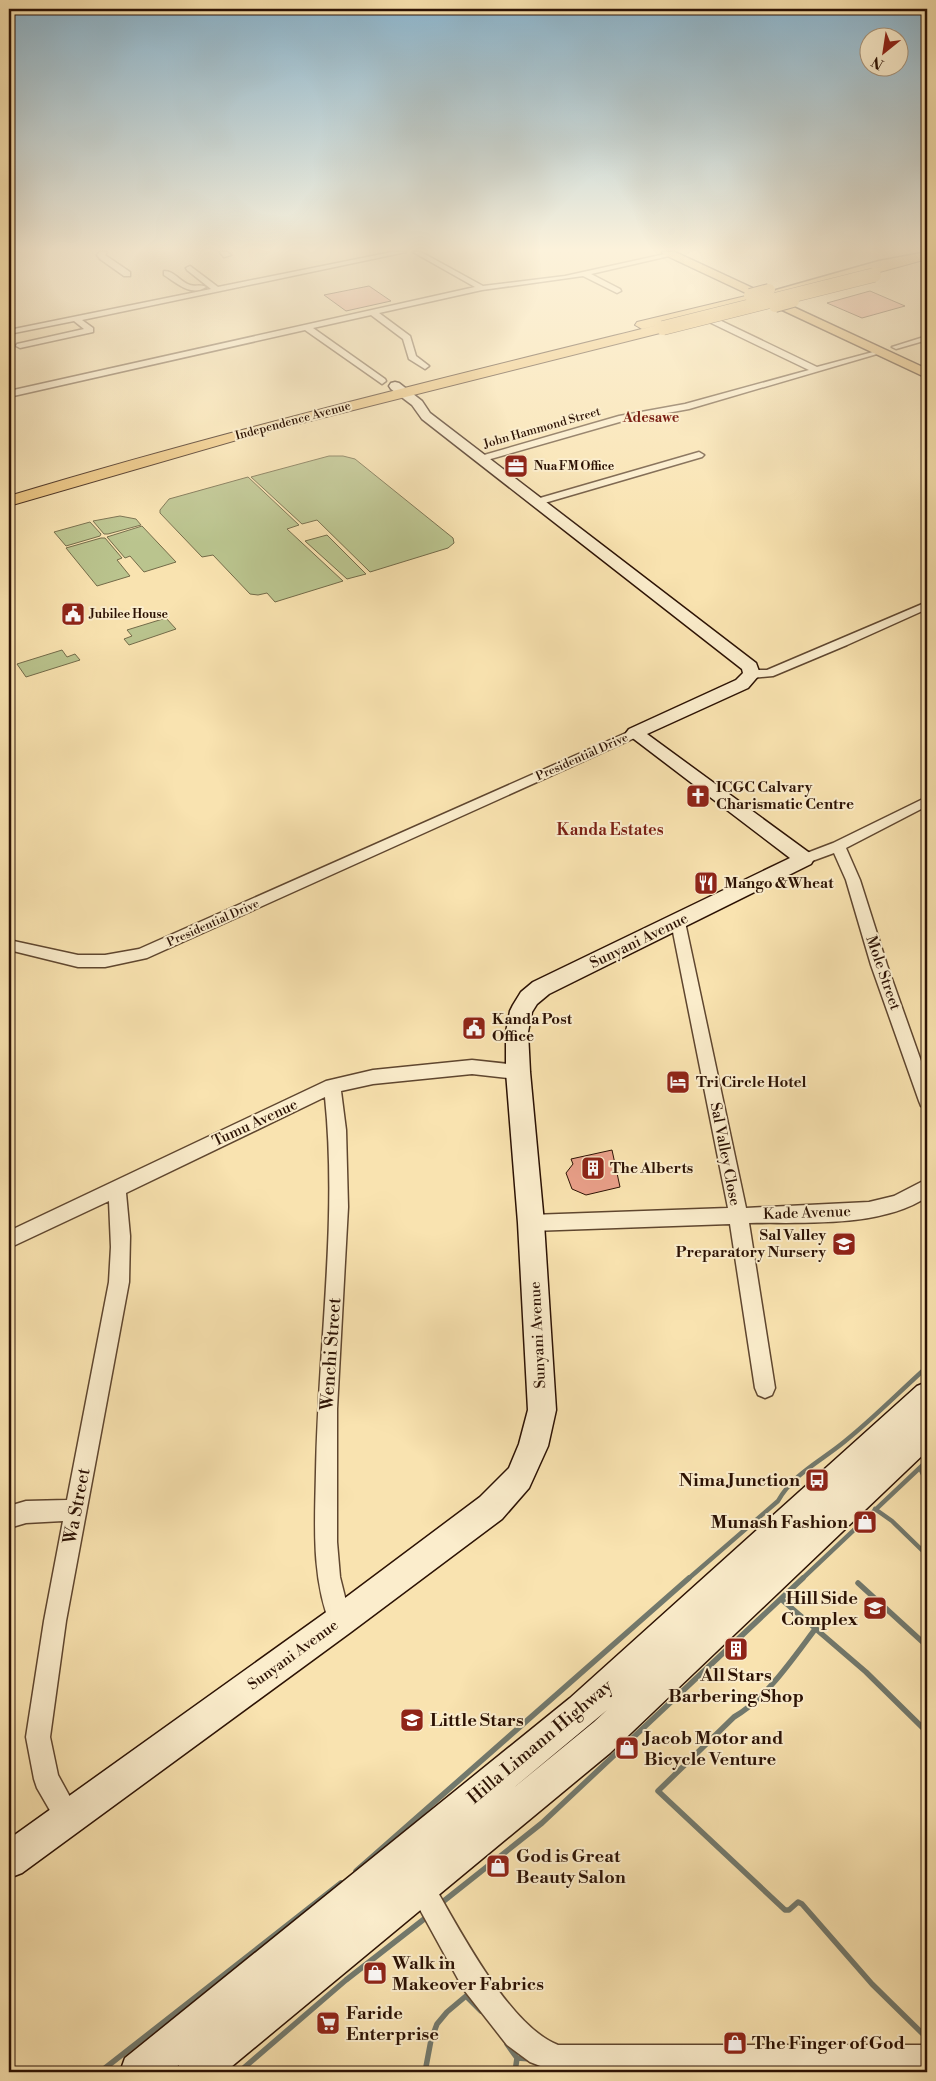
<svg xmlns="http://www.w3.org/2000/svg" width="936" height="2081" viewBox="0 0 936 2081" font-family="'Libre Bodoni',serif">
	<rect width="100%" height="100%" fill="#f9e3b0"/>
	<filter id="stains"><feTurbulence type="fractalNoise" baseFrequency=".004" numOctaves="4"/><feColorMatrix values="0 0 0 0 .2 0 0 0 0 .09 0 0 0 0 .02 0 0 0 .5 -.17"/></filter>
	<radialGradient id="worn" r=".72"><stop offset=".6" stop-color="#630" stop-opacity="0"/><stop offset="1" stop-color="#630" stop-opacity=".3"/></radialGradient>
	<path fill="#bac48e" stroke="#736b49" d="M329,456H343L355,459L453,538L454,543L448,548L370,572L317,520L302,524L251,477Z
		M248,477L299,525L287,529L343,581L275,602L267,593L258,595L250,594L213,555L202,557L160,513V510L169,499Z
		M120,516L136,519L141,525L108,534H104L93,521Z
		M90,522L101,534L100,536L66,546L54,532Z
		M142,526L176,562L144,572L130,556L125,558L107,537Z
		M327,535L366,574L347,579L305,541Z
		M101,538H105L122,558L117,560L130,576L97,586L66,548Z
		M166,618L176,629L129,645L124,639L132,636L127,630Z
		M62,650L67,657L75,654L80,660L26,677L17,664Z"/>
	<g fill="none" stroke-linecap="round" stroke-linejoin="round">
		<path stroke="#72796d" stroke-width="4.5" d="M920,1468L927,1483
			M875,1509L892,1521L927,1555
			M688,1579L778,1501C793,1474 821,1461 844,1442C873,1419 899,1392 927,1367
			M802,1579L927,1461"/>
		<path stroke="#72796d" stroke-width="5.5" d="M858,1583L927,1646
			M781,1599L866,1672L927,1732
			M816,1628C794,1657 766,1699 734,1717L658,1791L785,1910H789L798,1902L802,1904L872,1984L927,2038
			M356,1871L689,1578
			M440,1904L542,1823L803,1578
			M507,2044L517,2058L531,2059
			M100,2072L341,1883
			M239,2072L346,1980L428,1916
			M425,2072L431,2040L437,2024L447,2012L466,1996L481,2011
			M515,2072L517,2058
			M700,2072H702
			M878,2072H887"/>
	</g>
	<path fill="#eaa08a" stroke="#2c1204" d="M369,286L391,301L346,311L324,295Z
		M870,291L905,306L862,318L827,303Z
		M612,1150L620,1187L586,1195L572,1189L566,1173L573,1164L571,1159Z"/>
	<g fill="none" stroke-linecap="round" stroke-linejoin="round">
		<g stroke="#5f462f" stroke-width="3">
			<path id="street" d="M100,252H107L105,255L130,272V276H124L100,259L97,255Z
				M220,252H227L231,255L224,257Z
				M392,252H406L82,320L93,328V332L20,348L16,346L17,344L84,329L74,321L9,334V330L211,289L187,270L186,268L190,266L218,287Z
				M413,252H421L483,286L565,276L665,254L669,256L591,274L620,289L621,291L617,293L583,276L482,290L379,313L410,336L416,356L429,366L425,369L409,359L403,339L371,315L313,328L385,379L386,381L382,384L305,330L9,397V391L475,287Z
				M164,271C175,271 180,282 190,285C196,287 200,284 206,287C191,297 177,283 164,275Z
				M707,317H713L817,367L873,352L877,354L689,409L623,421L480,462L475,459L477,457L619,416L685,404L809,370L707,321Z
				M927,336V340L896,349L892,347Z
				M699,452L704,455L702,457L541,504H533L532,502L533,500Z
				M927,602V609L847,645L773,676L752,678L746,674L752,670H767Z
				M635,729L641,733L639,736L147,958L105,967H78L9,950V940L78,955H105L139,949Z
				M927,797V806L846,848L860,880L887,965L927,1078V1108L921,1106L919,1101L871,965L846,880L834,853L804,864L799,862L797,859L799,856L833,843Z
				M678,917L683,918L685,922L746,1208L869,1202L894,1196L927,1179V1197C880,1228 804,1222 749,1223L775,1388L772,1395L765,1398L758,1395L755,1388L730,1224L531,1231L525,1229L522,1223L525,1217L531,1215L728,1208L671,922L673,918Z
				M472,1060L518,1065L524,1067L526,1072L524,1077L518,1079L472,1074L373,1084L341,1091L346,1130L348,1207L337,1409V1542L340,1577L351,1621L348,1629L340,1632L332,1629C311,1579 315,1525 316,1472C318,1347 338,1222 325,1097L126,1193L130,1236L129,1282L66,1621L50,1737L58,1775L81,1817L77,1826L68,1830L59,1826L37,1788L34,1779L26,1737L44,1621L63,1521L26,1523L9,1528V1506L26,1501L67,1500L109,1282L111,1247L109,1201L9,1248V1231L326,1081L373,1070Z
				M420,1873L429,1877C457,1924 507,2025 558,2045H927V2072H556L530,2062L507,2045L464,1990L407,1886L411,1877Z"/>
		</g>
		<g stroke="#2c1204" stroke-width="3">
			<path id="secondary" d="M395,382L399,383L422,401L430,413L756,663L760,674L748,688L647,734L811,854L814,859L811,864L549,994L537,1004L532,1012L528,1032L530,1072L544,1223L556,1410L548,1446L529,1488L502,1519L351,1632L22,1873L9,1878V1839L329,1610L480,1497L509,1468L519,1444L528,1410L518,1223L506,1072V1032L510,1011L513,1005L521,992L533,982L790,858L626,733L629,729L736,680L743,673L742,669L422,419L412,405L391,389L389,386L391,383Z
				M927,1382V1415L923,1418L927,1417V1451L610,1753L225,2072H176L179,2065L169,2072H120L125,2058L570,1698L917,1386ZM607,1710L511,1790L594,1722Z"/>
		</g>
		<g stroke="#2c1204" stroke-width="3">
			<path id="primary" d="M662,252H675L927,369V378L663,254Z
				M927,252V258L884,266L780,295L774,292L776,290L879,261Z"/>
		</g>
		<g stroke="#2c1204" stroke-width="2">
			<path id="highway" d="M924,252L927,253V259L865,276L859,272L861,269Z
				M750,295L756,299L755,302L663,324L670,328L668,331L258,434L9,506V496C224,431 443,378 662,324L642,329L635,325L637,322Z"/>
		</g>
		<use href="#street" fill="#fbedcc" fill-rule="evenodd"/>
		<use href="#secondary" fill="#fbedcc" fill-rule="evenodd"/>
		<use href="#primary" fill="#ecc278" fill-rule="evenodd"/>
		<use href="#highway" fill="#ecc278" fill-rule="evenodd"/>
		<g stroke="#2c1204" stroke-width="14" stroke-linecap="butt">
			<path id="primary-bridge" d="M750,295L769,290
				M775,306L793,301"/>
		</g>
		<g stroke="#2c1204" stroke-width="15" stroke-linecap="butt">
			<path id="highway-bridge" d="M663,328L874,275"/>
		</g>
		<use href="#primary-bridge" stroke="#ecc278" stroke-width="12"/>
		<use href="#highway-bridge" stroke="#ecc278" stroke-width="14"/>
	</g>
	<linearGradient id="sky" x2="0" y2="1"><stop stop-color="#8bb8d3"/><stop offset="0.46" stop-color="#fcf2db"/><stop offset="1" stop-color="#fcf2db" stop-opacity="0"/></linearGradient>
	<rect width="936" height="543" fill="url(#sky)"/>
	<defs>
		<g id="office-square" transform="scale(1.25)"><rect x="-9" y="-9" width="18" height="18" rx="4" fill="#8f2418" stroke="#fbedcc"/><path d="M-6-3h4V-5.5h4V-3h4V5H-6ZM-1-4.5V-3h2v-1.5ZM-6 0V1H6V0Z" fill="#fff"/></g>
		<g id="civic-square" transform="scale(1.25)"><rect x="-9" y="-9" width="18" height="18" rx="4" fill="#8f2418" stroke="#fbedcc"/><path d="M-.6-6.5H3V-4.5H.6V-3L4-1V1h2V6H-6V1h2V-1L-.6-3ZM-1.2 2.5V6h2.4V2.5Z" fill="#fff"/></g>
		<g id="church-square" transform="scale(1.25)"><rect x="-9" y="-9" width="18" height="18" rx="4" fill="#8f2418" stroke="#fbedcc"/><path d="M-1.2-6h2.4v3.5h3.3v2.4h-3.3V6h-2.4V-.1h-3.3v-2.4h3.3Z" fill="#fff"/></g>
		<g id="restaurant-square" transform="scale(1.25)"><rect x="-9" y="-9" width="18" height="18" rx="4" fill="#8f2418" stroke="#fbedcc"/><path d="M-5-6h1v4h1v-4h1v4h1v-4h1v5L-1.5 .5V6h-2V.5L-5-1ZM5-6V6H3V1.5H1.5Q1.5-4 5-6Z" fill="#fff"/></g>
		<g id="hotel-square" transform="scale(1.25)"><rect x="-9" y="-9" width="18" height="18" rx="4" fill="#8f2418" stroke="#fbedcc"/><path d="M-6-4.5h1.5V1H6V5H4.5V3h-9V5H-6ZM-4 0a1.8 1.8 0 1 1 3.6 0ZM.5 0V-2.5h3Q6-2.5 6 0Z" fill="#fff"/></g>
		<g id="building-square" transform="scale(1.25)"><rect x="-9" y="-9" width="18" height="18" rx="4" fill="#8f2418" stroke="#fbedcc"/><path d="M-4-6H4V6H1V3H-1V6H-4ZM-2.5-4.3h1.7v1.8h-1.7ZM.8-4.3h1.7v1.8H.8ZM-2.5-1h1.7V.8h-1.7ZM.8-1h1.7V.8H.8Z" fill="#fff"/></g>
		<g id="school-square" transform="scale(1.25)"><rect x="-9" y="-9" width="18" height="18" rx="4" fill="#8f2418" stroke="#fbedcc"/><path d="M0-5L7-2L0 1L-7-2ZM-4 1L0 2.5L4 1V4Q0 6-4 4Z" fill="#fff"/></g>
		<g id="bus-square" transform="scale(1.25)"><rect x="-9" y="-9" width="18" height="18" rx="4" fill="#8f2418" stroke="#fbedcc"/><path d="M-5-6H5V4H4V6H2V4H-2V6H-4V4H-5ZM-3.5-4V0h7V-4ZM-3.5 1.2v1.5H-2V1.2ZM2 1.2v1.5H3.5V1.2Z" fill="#fff"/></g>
		<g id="shop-square" transform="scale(1.25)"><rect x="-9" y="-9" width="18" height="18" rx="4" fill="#8f2418" stroke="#fbedcc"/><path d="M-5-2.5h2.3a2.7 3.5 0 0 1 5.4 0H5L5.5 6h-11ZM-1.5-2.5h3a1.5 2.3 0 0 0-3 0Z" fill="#fff"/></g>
		<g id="supermarket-square" transform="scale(1.25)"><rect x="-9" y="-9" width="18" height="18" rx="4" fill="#8f2418" stroke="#fbedcc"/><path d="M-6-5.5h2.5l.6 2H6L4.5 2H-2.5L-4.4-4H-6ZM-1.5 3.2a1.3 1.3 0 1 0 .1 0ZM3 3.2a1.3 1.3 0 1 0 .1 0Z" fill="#fff"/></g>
	</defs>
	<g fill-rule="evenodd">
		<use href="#office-square" x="516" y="466"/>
		<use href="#civic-square" x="73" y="614"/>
		<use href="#church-square" x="698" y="796"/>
		<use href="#restaurant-square" x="706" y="883"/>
		<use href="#civic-square" x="474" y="1028"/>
		<use href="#hotel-square" x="678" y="1082"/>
		<use href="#building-square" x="593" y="1168"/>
		<use href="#school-square" x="844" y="1244"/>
		<use href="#bus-square" x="817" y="1480"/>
		<use href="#shop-square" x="865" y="1522"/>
		<use href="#school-square" x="875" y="1608"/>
		<use href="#building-square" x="736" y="1649"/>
		<use href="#school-square" x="412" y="1720"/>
		<use href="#shop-square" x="627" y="1748"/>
		<use href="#shop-square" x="498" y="1866"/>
		<use href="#shop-square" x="375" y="1973"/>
		<use href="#supermarket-square" x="328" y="2023"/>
		<use href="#shop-square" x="735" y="2043"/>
	</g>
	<g text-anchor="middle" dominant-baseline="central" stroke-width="4" stroke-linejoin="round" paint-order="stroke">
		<g font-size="12" fill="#2c1204" stroke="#fbedcc">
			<text transform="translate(293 421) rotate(-15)">Independence Avenue</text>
			<text transform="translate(542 428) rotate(-16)">John Hammond Street</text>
			<text transform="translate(582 757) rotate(-24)">Presidential Drive</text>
			<text transform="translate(213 923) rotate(-24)">Presidential Drive</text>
		</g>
		<g font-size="12" font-weight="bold" fill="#2c1204" stroke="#fbedcc" text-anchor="start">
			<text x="534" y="466">Nua FM Office</text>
			<text x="90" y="614">Jubilee House</text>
		</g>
		<g font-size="14" font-weight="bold" fill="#7a1f14" stroke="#fbedcc">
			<text x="651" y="418">Adesawe</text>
		</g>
		<g font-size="15" font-weight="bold" fill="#2c1204" stroke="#fbedcc" text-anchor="start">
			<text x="716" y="787">ICGC Calvary<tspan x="716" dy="17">Charismatic Centre</tspan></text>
			<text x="724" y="883">Mango &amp;Wheat</text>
			<text x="492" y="1019">Kanda Post<tspan x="492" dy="17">Office</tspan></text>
			<text x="696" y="1082">Tri Circle Hotel</text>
			<text x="610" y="1168">The Alberts</text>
			<text x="826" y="1235" text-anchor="end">Sal Valley<tspan x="826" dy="17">Preparatory Nursery</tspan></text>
		</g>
		<g font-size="15" fill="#2c1204" stroke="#fbedcc">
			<text transform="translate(639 941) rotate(-26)">Sunyani Avenue</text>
			<text transform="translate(883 973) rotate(71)">Mole Street</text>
			<text transform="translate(255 1123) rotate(-25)">Tumu Avenue</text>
			<text transform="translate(725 1154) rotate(79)">Sal Valley Close</text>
			<text transform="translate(807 1213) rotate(-2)">Kade Avenue</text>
			<text transform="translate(538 1335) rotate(-93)">Sunyani Avenue</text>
			<text transform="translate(293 1655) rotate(-36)">Sunyani Avenue</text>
		</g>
		<g font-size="16" font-weight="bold" fill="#7a1f14" stroke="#fbedcc">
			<text x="610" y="830">Kanda Estates</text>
		</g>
		<g font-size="18" fill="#2c1204" stroke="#fbedcc">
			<text transform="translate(331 1354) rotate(-86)">Wenchi Street</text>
			<text transform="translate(77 1506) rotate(-79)">Wa Street</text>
			<text transform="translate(540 1742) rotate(-40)">Hilla Limann Highway</text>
		</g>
		<g font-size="18" font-weight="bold" fill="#2c1204" stroke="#fbedcc" text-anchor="start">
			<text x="800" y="1480" text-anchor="end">Nima Junction</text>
			<text x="848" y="1522" text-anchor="end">Munash Fashion</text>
			<text x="858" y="1598" text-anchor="end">Hill Side<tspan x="858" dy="21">Complex</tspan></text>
			<text x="736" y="1675" text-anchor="middle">All Stars<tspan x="736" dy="21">Barbering Shop</tspan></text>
			<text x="430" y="1720">Little Stars</text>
			<text x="644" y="1738">Jacob Motor and<tspan x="644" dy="21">Bicycle Venture</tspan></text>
			<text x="516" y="1856">God is Great<tspan x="516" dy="21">Beauty Salon</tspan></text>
			<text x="392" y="1963">Walk in<tspan x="392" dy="21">Makeover Fabrics</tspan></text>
			<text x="346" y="2013">Faride<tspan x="346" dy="21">Enterprise</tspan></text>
			<text x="752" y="2043">The Finger of God</text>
		</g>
	</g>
	<rect width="936" height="2081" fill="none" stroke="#f9e3b0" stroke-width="30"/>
	<rect x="10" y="10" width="916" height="2061" fill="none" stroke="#2c1204" stroke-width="2.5"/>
	<rect x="15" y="15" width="906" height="2051" fill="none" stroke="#2c1204"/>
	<g transform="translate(884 52) rotate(210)"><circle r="24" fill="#fbedcc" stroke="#a8957c"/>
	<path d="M0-4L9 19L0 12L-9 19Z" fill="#8f2418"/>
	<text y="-8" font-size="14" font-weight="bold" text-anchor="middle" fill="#2c1204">N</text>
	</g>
	<rect width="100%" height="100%" filter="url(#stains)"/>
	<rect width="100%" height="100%" fill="url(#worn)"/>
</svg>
